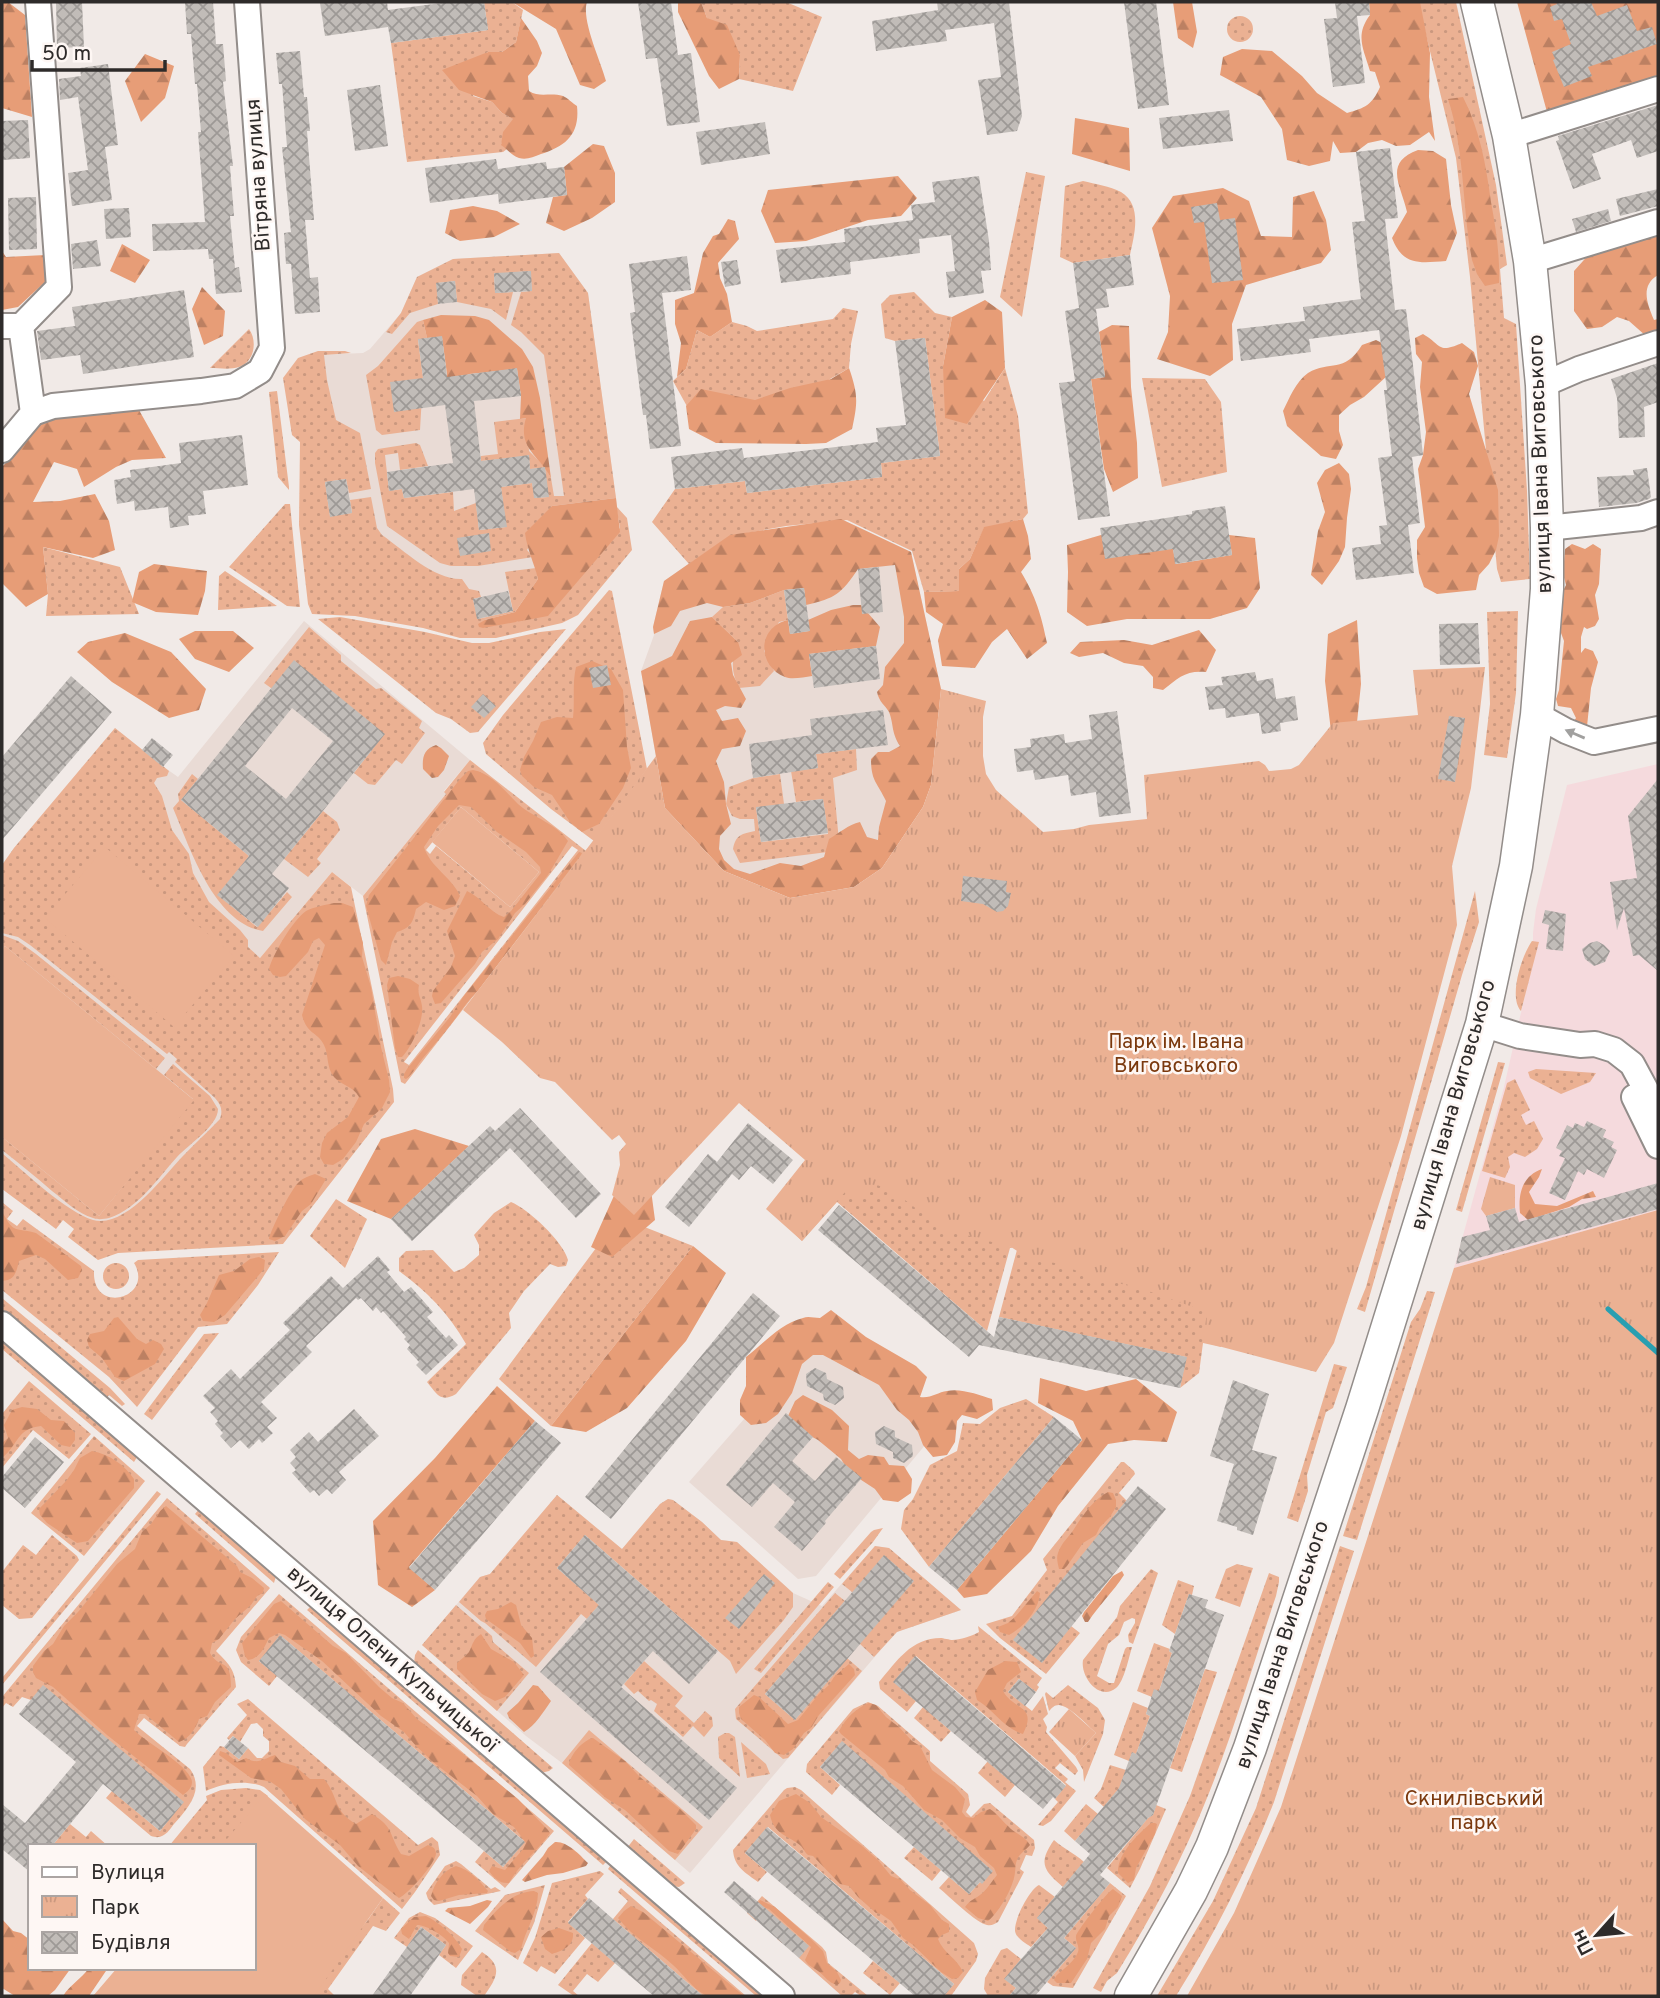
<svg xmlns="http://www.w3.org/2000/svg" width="1660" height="1998" viewBox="0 0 1660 1998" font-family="Overpass,sans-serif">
	<defs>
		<pattern id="grass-dots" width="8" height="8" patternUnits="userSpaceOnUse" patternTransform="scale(1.75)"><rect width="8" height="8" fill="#ebb193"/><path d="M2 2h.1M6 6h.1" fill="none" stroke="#ca987f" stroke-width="1.8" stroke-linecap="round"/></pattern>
		<pattern id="forest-firs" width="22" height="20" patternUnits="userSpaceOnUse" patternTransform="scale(1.75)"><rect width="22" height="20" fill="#e79d77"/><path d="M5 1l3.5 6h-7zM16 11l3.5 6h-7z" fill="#bc8062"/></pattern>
		<pattern id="park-tufts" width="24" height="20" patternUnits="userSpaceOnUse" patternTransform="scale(1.75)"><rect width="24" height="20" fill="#ebb193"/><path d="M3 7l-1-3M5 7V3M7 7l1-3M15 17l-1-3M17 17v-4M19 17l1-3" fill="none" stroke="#ca987f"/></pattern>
		<pattern id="building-cross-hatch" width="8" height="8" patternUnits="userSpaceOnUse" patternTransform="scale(1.75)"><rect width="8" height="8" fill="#c1bcb8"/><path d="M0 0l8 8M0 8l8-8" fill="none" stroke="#9d9996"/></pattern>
	</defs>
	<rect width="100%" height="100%" fill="#f1eae7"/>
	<path fill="#f5dadd" d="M1658,764V1210L1454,1268L1504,1087L1533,960V933L1536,909L1567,785Z"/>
	<path fill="#e9dbd5" d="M559,253L588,293L620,528L483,628L303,506L315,355L363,353L370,349L401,313L417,277L453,259Z
		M841,519L911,552L941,689L931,785L854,887L724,871L665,808L641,671L654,635L653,627L664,581L730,535Z
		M304,621L470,760L444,791L446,794L363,896L332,872L260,958L248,948L167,1050L235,1105L108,1248L2,1160V865L14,848L115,728L164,767L178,777Z
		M822,1330L936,1432L816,1576L798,1579L689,1482Z
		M557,1495L622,1549L660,1504L668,1499L673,1500L702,1522L721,1540L737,1542L793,1593L822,1606L875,1546L889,1548L961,1610L896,1632L690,1873L562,1763L526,1736L422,1645L480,1577L490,1574Z"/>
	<path fill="url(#grass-dots)" fill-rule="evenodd" d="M484,2H512L523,10L516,42L502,52H487L473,96L492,102L502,113L514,119L501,144L507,149L503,152L407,162L391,43L488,30Z
		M701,2H786L822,17L793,91L739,79L740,55L707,18Z
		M1418,2H1456L1496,185L1507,265L1500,269L1504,318L1516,324L1527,491L1530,579L1501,582L1497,569L1470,277L1456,158Z
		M1227 29a13 13 0 1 1 26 0a13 13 0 1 1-26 0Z
		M1026,172L1045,176L1022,317L1000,297Z
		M1083,181C1095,184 1110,186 1121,192C1143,205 1134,236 1130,255L1073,263L1060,257L1065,186Z
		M559,253L588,293L616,498L552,506L527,550L533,557L478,566H451L440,563L387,526L375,463V453L378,449L416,443L420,445L428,466L400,470L398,453L385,455L389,491L402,489L404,498L453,492L454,511L476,503L479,530L506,527L501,487L532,483L535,498L548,497L545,468L530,469L529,456L481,461V456L498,454L494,422L527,418L529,451L545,467L551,478L554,496H564L544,355L521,332L511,325L521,292L532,291L530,271L494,274L495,293L513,292L506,320L491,309L457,302L455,281L437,283L438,304L410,313L392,334L386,332L401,313L417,277L453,259Z
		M914,292L935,313L952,317L943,366L984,401L1005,368L1018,416L1028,513L1023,519L984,528L970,559L959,569V591L924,592L912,551L847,520L786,526L730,536L689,564L652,522L675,489L745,481L747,493L882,477L881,463L940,456L925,338L895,341L885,338L881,304L890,295Z
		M843,308L858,311L851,344L849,368L806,393L694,419L673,381L686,369L697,330L710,337L732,322L747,326L757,331L833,319Z
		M423,320L427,338L418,340L423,378L420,430L382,435L376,430L366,375L378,366L417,322Z
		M249,329C258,341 254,363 239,367C230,370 219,368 210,368Z
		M318,351H345L351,353L324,355L327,380L336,420L360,433L371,489L349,493L346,479L325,482L330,516L352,513L350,500L371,497L377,528L382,535C405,551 434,580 462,579L469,589L479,591L481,597L473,599L478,619L513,611L505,572L536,568L538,579L515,612L485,620L517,622L620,528L616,506L627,518L632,550L578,615L562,623L496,638H460L423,628L355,616L312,614L308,604L299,525L300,442L292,435L283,378L298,358Z
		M1142,378L1205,379L1221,402L1227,472L1162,487Z
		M277,391L289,487V490L278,477L269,392Z
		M285,504H290L300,607L287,606L229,567Z
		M43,547L120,567L139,614L46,616L48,594Z
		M225,571L277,606L218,610L219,576Z
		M609,590L612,591L647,769L594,841L551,809L486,754L483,743L503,715Z
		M784,590L788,620L779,622L764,651L774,671L760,686L739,688C730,668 732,662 738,642L712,617L723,607L750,603Z
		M1518,611L1516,693L1507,758L1484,755L1490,704L1487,612Z
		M340,617L425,632L472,643H489L540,632L566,629L478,732L470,733L451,719L436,713L318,619Z
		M309,627L341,655V661L376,689L381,688L422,721L419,728L425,733L402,764L396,760L375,785L368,784L354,773L384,734L271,688L264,683Z
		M115,728L169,771L167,776L157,778L154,783L162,796L172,830L189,854L193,873L209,902L240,930L248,940V947L260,958L332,872L351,887L393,1089L394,1102L283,1244L118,1253L98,1260L68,1237L74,1229L63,1220L56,1229L2,1189V1153C23,1171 68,1213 93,1220C125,1229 163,1177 182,1157C194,1144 208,1132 220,1119C223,1110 221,1105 215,1098L175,1062L177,1059L169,1052L167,1054L30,945L18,937L2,933V865L14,848Z
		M856,749L857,770L833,778L839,841L828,852L740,863L733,849C736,834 742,834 755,831L754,819H740L732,816L726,804L729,787L753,778L780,774L784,804L756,808L761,842L828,834L823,799L796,802L791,771L818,768L816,754Z
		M470,760L586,851L405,1084L401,1082L363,896L446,794L444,792ZM461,807L539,872L510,907L436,846L430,854L426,850ZM572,846L578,850L409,1065L404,1062Z
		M192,774L198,779L181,800L249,856L218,895L257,927L287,892L292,897L263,931C214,923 190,848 173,808L179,801L178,794Z
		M323,811L337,822L340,830L317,859L321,863L308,877L284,859Z
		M1475,891L1479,922L1462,975L1365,1312L1357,1309L1366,1287Z
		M2,935L18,941L36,954L165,1058L156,1069L5,946L2,950Z
		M1532,941L1539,942L1521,1011C1508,997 1522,955 1532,941Z
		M1498,1062L1505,1063L1462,1212L1456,1210Z
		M173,1064L210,1096L218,1109C218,1126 189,1144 177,1157C157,1179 139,1208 109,1218C104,1219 98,1220 93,1218C78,1214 64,1200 52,1191C36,1177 19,1163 2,1150V1137L99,1216L193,1099L164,1075Z
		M1536,1069L1596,1073L1590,1082L1561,1094L1530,1078L1528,1072Z
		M1515,1079L1530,1110L1521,1115L1526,1125L1534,1121L1543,1139L1537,1149L1525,1157L1514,1153L1508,1157L1510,1167L1505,1178L1482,1171L1507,1083Z
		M885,1181L999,1240L1013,1248H1010L987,1331L837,1202L802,1241L795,1234L797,1200Z
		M336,1199L367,1219L345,1268L310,1236Z
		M2,1202L13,1211L7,1219L17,1226L23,1219L94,1271C92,1316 155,1298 134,1263L138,1260L279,1252L258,1285L227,1324L198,1327L137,1407L109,1377L2,1290Z
		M511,1202C528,1209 563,1241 568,1260L566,1266L558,1267L550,1264L524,1291L509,1313L511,1328L456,1394C440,1403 437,1394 427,1382L466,1344C449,1314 427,1291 399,1271V1258L406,1251L433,1250L454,1272L464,1268L479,1255V1245L474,1235L494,1213Z
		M619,1217L693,1246L551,1426L499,1379Z
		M1018,1246L1208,1306L1221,1347L1203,1343L1199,1373L1180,1388L1186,1357L999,1317Z
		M103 1276a13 13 0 1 1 26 0a13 13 0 1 1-26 0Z
		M1427,1291L1435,1292L1357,1540L1343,1536L1411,1322L1420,1309Z
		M2,1298L110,1388L125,1404L122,1406L109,1395L106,1399L2,1309Z
		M219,1333L152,1420L144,1414L204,1334Z
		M2,1339L137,1457L134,1462L2,1349Z
		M1334,1364L1347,1367L1333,1408L1326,1412L1307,1475L1308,1491L1298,1522L1287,1518Z
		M29,1381L91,1434L69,1459L33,1430L2,1468V1414Z
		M1026,1399L1054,1417L929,1567L901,1529L904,1510L913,1499L930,1465L957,1451L963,1423L980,1424L1000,1408Z
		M94,1436L145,1481L84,1556L31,1513Z
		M1121,1462H1124L1134,1471L1135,1474L1119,1493L1127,1501L1071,1626L1080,1633L1046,1674L1000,1638L986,1624L1012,1616L1047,1570L1043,1559Z
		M157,1491L161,1494L2,1685V1678Z
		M557,1495L622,1549L660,1504L668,1499L673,1500L702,1522L721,1540L737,1542L793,1593V1607L783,1621L736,1674L730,1661L585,1535L557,1568L599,1605L587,1619L581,1614L536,1667L485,1623L481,1621L459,1602L480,1577L490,1574Z
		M167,1498L270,1588L216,1651C228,1663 235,1669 236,1687L187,1744L185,1747L180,1746L144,1718L137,1726L190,1769C205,1790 188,1808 174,1824C171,1828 167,1834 162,1836C158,1838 155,1837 151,1836L106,1798L112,1791L160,1831L183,1802L31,1700L22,1697L13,1707L6,1703L2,1708V1697Z
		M200,1508L273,1572L276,1576L274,1583L195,1514Z
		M883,1528L873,1542L840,1579L834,1574L871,1532L874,1530Z
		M52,1535L77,1556L79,1560L32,1618L19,1619L2,1605V1572L23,1545L36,1555Z
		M875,1546L889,1548L961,1610L897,1632L874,1657L860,1644L852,1592L842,1584Z
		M1340,1546L1354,1551L1274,1802C1247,1870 1215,1934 1176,1996H1157L1213,1901L1256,1808Z
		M1237,1564L1253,1568L1240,1607L1215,1598L1226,1569Z
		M1151,1569L1158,1573L1133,1644L1129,1642L1128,1635L1135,1623V1619L1132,1618L1124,1622L1119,1635L1108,1644L1097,1676L1109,1683H1114L1125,1649L1127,1647H1132C1129,1657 1124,1682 1116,1688C1100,1702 1080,1677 1083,1660L1117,1617L1120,1606Z
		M1269,1573L1279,1577V1582L1276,1596C1254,1661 1235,1728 1209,1793C1184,1856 1153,1915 1117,1973L1107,1981L1101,1992L1093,1988L1150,1886L1190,1796Z
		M1178,1580L1194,1586L1192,1595L1189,1594L1175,1634L1162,1625Z
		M828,1582L834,1587L761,1673L754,1669Z
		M835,1593L845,1601L765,1694L795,1720L847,1658L862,1671L788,1758L783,1759L736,1719L735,1709Z
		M279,1594L554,1831L505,1888L475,1862L484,1851L503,1867L524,1841L281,1636L259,1661L277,1676L269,1686L241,1662L236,1650L241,1637Z
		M312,1605L608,1860L603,1865L307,1610Z
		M456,1605L492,1636L493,1642L529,1673L497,1711L422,1645Z
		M978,1626L1042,1678L1037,1685L1039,1687L1036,1692L1019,1679L1008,1692L1032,1711L1043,1696L1048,1714L1043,1719L1047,1727L1046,1732L1076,1767L1078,1771L1075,1775L1060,1763L1055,1768L1068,1779L1065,1782L1076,1791L1051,1821L1043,1826L1038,1825L1058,1802L1055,1799L1066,1785L916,1656V1701L907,1712L880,1689L879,1682C897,1661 911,1638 941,1638C942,1638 951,1640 952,1640C960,1640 972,1636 979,1632Z
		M1154,1643L1170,1649L1169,1651L1172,1653L1159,1691L1152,1697L1137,1691Z
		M418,1650L553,1768L549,1771L541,1773L414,1663L415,1655Z
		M644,1661L683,1696L675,1706L694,1723L705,1711L712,1717L713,1726L704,1737L693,1726L683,1737L654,1711L657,1704L651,1700L649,1701L638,1691L634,1694L624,1684Z
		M1205,1669L1217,1672L1182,1772L1170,1768Z
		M1068,1685L1098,1708L1105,1720L1103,1734L1084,1782L1083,1770L1075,1756L1096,1733C1088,1726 1070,1706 1059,1705C1054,1705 1052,1708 1049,1711L1045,1694L1046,1692L1053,1698Z
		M248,1699L418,1845L432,1837L438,1842L440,1855L415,1892L402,1909L264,1787C246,1779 223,1783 206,1791L203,1767L220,1746L224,1747L239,1759L248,1748L257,1758H262L269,1751V1741L263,1736V1729L257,1723L251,1724L240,1742L233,1736L229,1740L227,1738L247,1715L237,1704Z
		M868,1702L878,1706L930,1751V1761L968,1794L970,1805L966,1812L971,1817L984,1804L990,1803L1034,1840L1035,1848L1032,1856L1026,1855L1020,1869L1024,1872L998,1922C994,1924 992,1926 987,1925C976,1923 949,1896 939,1888L949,1877L969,1894L980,1882L982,1883L842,1742L820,1767L840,1785L832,1795L806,1772L807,1764L853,1709Z
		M1133,1702L1148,1708L1146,1714L1150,1716L1136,1754L1132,1753L1129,1761L1114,1755Z
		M923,1707L951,1731L941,1742L914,1718Z
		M589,1730L703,1827L675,1860L562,1763Z
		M725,1733H729L735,1737L740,1777L719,1758L718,1737Z
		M741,1742L766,1764L770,1774L747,1778Z
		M988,1761L1015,1785L1005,1797L978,1773Z
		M1110,1765L1126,1770L1127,1779L1104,1807L1094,1798L1101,1789Z
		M795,1787L801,1790L974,1943L978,1954L976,1961L951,1996H944L954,1984L768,1827L745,1853L767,1872L758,1882C746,1873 734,1867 733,1850L784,1790L787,1788Z
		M246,1788L260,1790L268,1796L226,1846H169L207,1800L206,1796L221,1790Z
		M1086,1804L1098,1814L1075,1841L1064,1831Z
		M1156,1805L1166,1809L1140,1869L1130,1888L1107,1868L1148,1818L1153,1815Z
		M70,1824L86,1837L91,1831L108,1846H52Z
		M634,1839L685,1883L679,1887L672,1886L627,1848Z
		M1054,1840C1064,1849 1074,1853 1084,1862L1063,1887C1043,1870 1038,1863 1054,1840Z
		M914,1847L941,1870L932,1881L904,1858Z
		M456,1861L461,1864L491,1889L495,1887L501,1891L434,1905L428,1899L426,1893L445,1866Z
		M612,1863L767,1996H756L608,1869Z
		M600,1871L604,1874L585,1895L588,1899L568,1922L585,1938L555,1974L541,1966L537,1972L523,1963L535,1938L552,1883Z
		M1110,1883L1126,1896L1073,1988L1053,1986L1047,1982L1076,1948L1064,1938Z
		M545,1885L534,1923L518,1960L475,1931L505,1895Z
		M1039,1885L1055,1897L1037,1918L1048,1928L1031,1947C1025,1943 1016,1938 1015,1931C1014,1919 1030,1889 1039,1885Z
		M621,1888L746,1996H703L613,1919L628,1901L618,1892Z
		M762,1896L822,1947L826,1952L828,1963L868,1996H861L855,1992L851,1996H842L799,1958L808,1946L791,1932L782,1943L777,1939L787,1928L766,1910L756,1921L747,1913Z
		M383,1898L400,1913L386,1931L373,1926L328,1989L335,1996H303L367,1921Z
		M420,1912L435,1918L473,1946L456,1968L439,1955L446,1945L421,1927L407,1947L394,1938L409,1918Z
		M592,1943L615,1963L598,1982L587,1974L573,1991L579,1996H574L558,1985Z
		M1007,1948L1021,1959L1005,1979L1016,1988L1009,1996H988L984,1989L985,1978L1001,1950Z
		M482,1952C504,1966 497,1978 484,1996H477L461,1985L462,1975Z
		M873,1961L900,1983L890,1995L863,1973Z"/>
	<path fill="url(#forest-firs)" d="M2,2H8L25,15L32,117L2,108Z
		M512,2H587C581,20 601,62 606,81L594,89L580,85L556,29Z
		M678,2H701L707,18L727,25L740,55L739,79L719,89L709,76L678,12Z
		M1173,2H1192L1197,32L1193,48L1178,38Z
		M1369,2H1420L1430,53L1429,97L1435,141L1429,132L1410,145L1396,146L1382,140L1368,143L1356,152L1340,153L1333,141L1330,161L1309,166L1287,160L1282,129L1261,97L1220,75L1223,57L1242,49L1272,51L1302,76L1317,93L1347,113C1365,108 1372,105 1380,87L1375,72L1370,71C1363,48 1355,35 1370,15Z
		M1517,2H1658V75L1547,112Z
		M521,18L537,41L542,53L537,66L528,76L529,91C540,98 550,92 563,96C568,98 572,103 577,106C580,134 566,146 541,154C533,157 527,160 519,158C512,156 507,149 501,145L503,132L513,119L502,113L492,102L459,90L442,70L488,52H502L516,42Z
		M145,54L174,66L165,98L141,122L125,81Z
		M1463,97C1480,130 1486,165 1491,202C1496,229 1500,255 1499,283L1485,286L1477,274L1472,260C1462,207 1465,151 1448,99Z
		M1075,118L1129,128L1130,171L1072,154Z
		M593,144L604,146L615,173V202L592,218L564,231L546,223L553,197L567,195L564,167Z
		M1418,150L1433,151L1446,159L1451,205L1457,233L1446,261C1419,263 1403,266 1392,238L1407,212C1401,185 1383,163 1418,150Z
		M898,176L917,198L901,216L868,220L806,241L775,243L761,211L768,190Z
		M1223,188L1249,201L1261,236L1292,237L1293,197L1314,191L1326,220L1331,250L1321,263L1246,285L1232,324L1233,360L1210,376L1157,359L1168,332L1170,296L1152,228L1173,196Z
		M473,206L497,211L520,224L494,237L460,241L445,233L450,210Z
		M728,219L735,221L739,239L718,263L720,278L727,294L732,322L710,337L697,330L686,369L677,377L681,343L675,324V300L694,293L703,253L713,236L719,234Z
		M1658,230V275C1640,286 1647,303 1654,320L1658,319V333L1646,336L1629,321L1617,317L1602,327L1587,329L1574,311V271L1592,251Z
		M122,244L150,260L135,283L110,271Z
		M2,251L6,257L45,255V282L18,307L2,310Z
		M202,287L225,311L223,336L204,345L192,309Z
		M985,300L1002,312L1005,368L967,424L945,418L943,366L952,317Z
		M441,315L475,316L489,320L522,349L533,367L540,398L551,478C539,455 517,448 526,418L520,419L521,396L517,369L469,374L437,394L447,374L442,337L427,338L423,320Z
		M1112,325L1129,326L1131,387L1137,443L1138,478L1113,492L1104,469L1091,379L1105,377L1099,332Z
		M1423,334C1442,345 1437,354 1462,343L1474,352L1478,366L1469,394L1498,490L1499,536L1496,550L1489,564L1479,575L1476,590L1437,594L1424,587L1419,573L1417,558V540L1425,527L1418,469L1423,455L1426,432L1420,387L1422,362L1416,354L1415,338Z
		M1376,340L1390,347L1387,376L1364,397L1350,405L1339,415V431L1343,445L1336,459L1321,456L1298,436L1287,426L1283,411C1289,399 1296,381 1308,373C1330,360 1344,374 1362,345Z
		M849,368C858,394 858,402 852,429L826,443L806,444L716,443L689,429L686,406L701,389L755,400L790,388L831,379Z
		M135,403L166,458L132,460L116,467L84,487L77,469L54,462L33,502L60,501L95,494L109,521L115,550L93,558L43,547L48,594L26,607L2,583V467L43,421L60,413Z
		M1339,463L1349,474L1351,489L1347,518L1345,547L1339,561L1322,585L1311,575L1318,531L1325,512L1317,483L1325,470Z
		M616,498L620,532L548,616L483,628L479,627L478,624L485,620L515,612L538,579C534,563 527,549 525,533L552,506Z
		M841,519L911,552L941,689L931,785L923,807L882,868L854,887L790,898L724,871L665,808L641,671L672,656L690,621L712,617L738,642L742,655L731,663L733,675L746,699L741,708L725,706L716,710L722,721L738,718L746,731L740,746L722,749L716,761L724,782L726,804L731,824L720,836L719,849L724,860L734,869L750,874L780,863L801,866L824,857L829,839C839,833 848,825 860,822L867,837L878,840L879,827L886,801C877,782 871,781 871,759L878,752H889L900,746C891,732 894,725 889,712C885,705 879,702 877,692L883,685L885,667L904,643V617L895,565L858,569C841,594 836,598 806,605L804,588L784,590L750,603L723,607L707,603L680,611L671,626L654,634L653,627L664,581L730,535Z
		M1023,519L1028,536L1031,559L1021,572C1036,597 1041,614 1047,643L1027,659L1007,629L992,642L975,668L942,666L938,640L943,624L926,612L924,592L959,591V569L970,559L984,527Z
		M1101,535L1173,549L1176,564L1232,555L1229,535L1255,538L1260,588L1247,608L1210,619H1127L1087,626L1067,612L1068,572L1067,545Z
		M1572,544L1585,549L1593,544L1601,549L1599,584L1595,595L1599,619L1595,626L1587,629L1584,627L1581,637V653L1585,648L1593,651L1598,662L1591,688L1586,736L1570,727L1576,718L1571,708L1558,706L1556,699L1559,690L1564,641L1561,633L1560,597L1566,585L1563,574L1565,549Z
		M154,564L207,571L205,591L198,615L156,612L132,602L139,572Z
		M853,605H861L880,627L876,646L809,654L812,676C804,677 792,680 785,677C757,666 757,627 788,620L790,634L809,631L808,620L831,610Z
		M1357,620L1361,684L1356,732L1333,748L1325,681L1328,634Z
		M1199,630L1216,650L1206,672C1186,670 1178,678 1163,690L1153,688V677L1143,666L1124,663L1103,653L1079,657L1070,653L1080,642L1124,640L1152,645Z
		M195,631H233L254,648L229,672L195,659L179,639Z
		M125,633L171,652L206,689L199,710L169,718L112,682L77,652L88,642Z
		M592,661L611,669L623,690L627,747L631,768L623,788L599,824L582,832L570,822L552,795L534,787L522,776L520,770L524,757L533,741L541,722L557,717L573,718C575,701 572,684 576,667Z
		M436,745L441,748L449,756L444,770L438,777L432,778L423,769C422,757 424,749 436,745Z
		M473,770C491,773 506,792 518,804C534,818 557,824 568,841L548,875L525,904L515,913L498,939L482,952L475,964L441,1003L435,1004L432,996L433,991L451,967L455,956L447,931L467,891C481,897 490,913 504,917L511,911L541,873L540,867L526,852L497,832L471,807L459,805L438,826L424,847C430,867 452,877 460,896L455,906L444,910L426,902L416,909C413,923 410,928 397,932L392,942L386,965L381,960L366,906L369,895L460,779L468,771Z
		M579,852L582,853L581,855L477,992C467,1001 460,1013 452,1023C443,1035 433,1046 423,1058C417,1065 413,1074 406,1079L404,1078V1074L407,1069L450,1017L463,997Z
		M334,903H342L353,907L363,943L362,957L371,987L381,1047L389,1080L390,1092L382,1108L364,1124L356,1142L343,1159L333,1165L324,1164L320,1157L322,1143L327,1133L348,1117L359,1097C353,1086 341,1085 334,1077C326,1067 329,1055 324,1045C317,1031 307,1035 302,1015L325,945L319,938L313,941L308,952L286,976L280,977L273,975L269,969C273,954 293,920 306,911C314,907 325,905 334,903Z
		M398,976L410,979L419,985C417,994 421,998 422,1006C424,1020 412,1047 402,1057H398L395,1048L387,985L389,978Z
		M415,1129L469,1146L391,1219L347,1201L381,1139Z
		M1542,1169L1539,1177L1529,1192L1535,1204L1557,1206L1593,1191L1596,1197L1582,1199L1569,1207L1528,1220L1520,1213C1518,1194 1522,1176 1542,1169Z
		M315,1174L326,1179L311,1204L302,1211L285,1236L275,1241L269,1239C270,1231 292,1187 299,1182C303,1178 309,1176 315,1174Z
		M621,1180L651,1190L655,1220L612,1257L591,1247Z
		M2,1211C14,1235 15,1227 36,1233L81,1266L82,1270L78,1278L68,1280L45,1259L36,1255L19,1261C16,1273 15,1280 2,1281Z
		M693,1246L726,1273L686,1341L627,1408L586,1432L551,1426Z
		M259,1257L265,1260L264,1269L225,1315L214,1322L203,1321L200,1315L207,1303L219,1275L234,1271L250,1259Z
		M831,1310L866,1337L916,1366L927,1377L920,1397C930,1399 938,1392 947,1391C961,1388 979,1395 992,1399L993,1410L977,1419L962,1415L957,1421L955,1442L947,1455L933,1457L923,1445L918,1432L909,1420L897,1410L879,1385L823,1355H813L802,1364L792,1393L778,1414L766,1423L751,1425L740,1415V1400L746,1386V1357C763,1344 781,1323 803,1318C808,1316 814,1318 820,1318Z
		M118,1317L137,1339L146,1344L153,1340L161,1344L164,1349L155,1364L124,1381L115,1377L102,1358L89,1347L87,1340L90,1334L104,1331L114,1318Z
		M1040,1378L1086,1391L1136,1379L1177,1412L1167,1442L1134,1440L1108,1444L1058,1506L1031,1551L987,1594L964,1598L957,1590L1082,1440L1073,1421L1038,1403Z
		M497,1386L535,1421L409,1567L435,1590L412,1607L378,1585L373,1521L435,1458Z
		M803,1395L832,1410L849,1426L848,1450L859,1459L868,1455L884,1457L889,1465L904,1466L912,1479L911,1493L898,1502L883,1500L875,1489L849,1472L841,1459L818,1440L799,1430L788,1416L795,1401Z
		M22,1407L37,1409L51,1420L64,1421L75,1433V1440L70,1447L61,1445L41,1426C16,1429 20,1443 2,1458V1443L8,1438L4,1425L12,1410Z
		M92,1451C109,1454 125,1465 134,1479V1488L88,1541L77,1543L47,1523L40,1515L39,1509L66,1481L74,1470L80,1458Z
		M1108,1492L1113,1493L1116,1500V1507L1110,1517L1100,1527L1096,1535L1083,1543L1067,1566L1064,1569H1059C1058,1564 1056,1558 1058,1553C1061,1543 1069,1537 1074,1529C1083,1515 1093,1500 1108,1492Z
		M166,1506L237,1566L240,1572L252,1578L264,1588L263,1593L257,1596L251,1605L235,1619L219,1639L212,1643L210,1653C219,1670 231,1656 231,1687L215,1702L207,1716L199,1719C196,1728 189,1739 179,1742L145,1714H139L134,1730C145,1742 191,1766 192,1782C192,1788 187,1792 183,1795L107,1735L53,1687L36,1678L33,1672V1666L44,1651L53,1644L64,1626L78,1612L117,1564L135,1549L142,1532L151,1524L160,1511Z
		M1122,1571L1124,1575C1113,1592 1099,1605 1088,1622H1085L1082,1616L1084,1612L1113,1576Z
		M1037,1591L1040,1593C1039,1610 1024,1627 1009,1635L1000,1632L998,1627L1008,1623L1016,1616Z
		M281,1601L333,1646L346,1653L379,1687L392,1698L403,1703L417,1719L462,1753L518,1799L548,1830L550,1833C538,1851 519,1864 509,1883C500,1884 494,1878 489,1871L492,1866L505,1870L523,1849L526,1843L514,1827L493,1814L477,1796L433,1762L416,1746L404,1732L381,1716L322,1661L285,1635L279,1633L269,1638C264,1648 260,1658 248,1660L245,1656L242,1643L274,1604Z
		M511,1602L516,1605L521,1625L532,1638L534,1656L531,1658L520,1643L486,1619L485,1615L487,1611L498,1609Z
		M481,1634L491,1649L514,1662L524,1675L505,1697L495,1701L482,1694L457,1669V1663C461,1659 466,1656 469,1652C473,1644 473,1639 481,1634Z
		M1005,1661L1017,1662L1021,1672L1007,1683L1003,1691C1013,1710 1038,1705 1023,1734C1003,1728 994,1710 977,1700L975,1692L988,1670Z
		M849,1664L854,1669L855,1675L819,1715L811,1728L804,1733L793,1749L784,1755L775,1753L765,1740L741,1719L739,1713V1707L754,1695L759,1697L788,1724L798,1720L819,1694L829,1685L834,1677Z
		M533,1685L538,1686L551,1701C544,1711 535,1726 524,1732L509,1718L507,1713L518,1703Z
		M869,1703L876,1705L886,1717L899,1727L912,1741L920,1746L932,1770L955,1787L965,1799L962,1812L966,1817L973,1818L981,1812L990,1809C998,1814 1001,1820 1008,1826C1015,1834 1024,1835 1030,1845C1027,1849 1022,1852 1019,1856C1015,1862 1016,1866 1015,1872C1014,1887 999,1912 988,1921L978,1918L965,1907C970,1900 973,1900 980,1895C986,1891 992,1881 997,1875L994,1868L980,1856L975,1847L960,1838L942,1820L924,1810L903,1786L889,1777L885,1770L841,1734L839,1731C846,1718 856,1708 869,1703Z
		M593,1738L625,1761L640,1777L680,1809L696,1825V1829L678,1854L669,1851L625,1810L606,1798L569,1765C570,1755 583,1740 593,1738Z
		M220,1751L226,1753L237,1762L246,1758C258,1765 263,1759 275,1755L281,1762L295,1766L310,1779H324C339,1797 333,1811 356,1824L372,1814C394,1827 389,1835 401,1854L409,1856L428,1845C432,1847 435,1847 436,1853C437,1862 408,1894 399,1898L358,1866L340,1845L305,1819L281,1789L271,1782L251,1778L247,1775L219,1755Z
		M796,1794L810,1803L821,1817L861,1845L878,1860L891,1876L901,1880L910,1890L930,1905L942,1920L949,1924V1932L942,1935L938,1939C943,1953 957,1958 963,1972L958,1978L952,1979L941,1972L913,1945L903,1938L891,1921L881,1914L876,1913L858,1897L849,1886L840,1884L813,1856L808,1855C805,1853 804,1849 801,1846C788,1835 774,1835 770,1815L779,1801Z
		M1151,1823H1155L1157,1824L1155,1834L1136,1868L1134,1880L1128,1883L1118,1873C1117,1854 1137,1835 1151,1823Z
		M555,1842C567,1841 579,1854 588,1863L586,1866L563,1873L547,1875L525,1882L522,1880L543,1856L548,1848Z
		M456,1866C470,1870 479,1880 488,1891L487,1893L459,1895L439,1901L434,1900L431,1896C434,1884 443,1870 456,1866Z
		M1113,1889L1122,1896L1118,1907L1109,1916L1105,1929L1091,1943L1087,1959L1071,1983H1057L1054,1980L1056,1976C1062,1970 1075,1961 1078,1952C1080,1946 1075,1942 1076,1936C1076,1932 1107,1892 1113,1889Z
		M534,1891L538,1893C538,1912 525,1931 521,1949L515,1953L511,1952L483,1930L484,1925C497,1909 512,1892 534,1891Z
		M487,1900L492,1901L488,1907L470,1924L445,1911L448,1908L470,1906Z
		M760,1900L775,1907L811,1939L823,1951L827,1963L837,1972L841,1980L840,1983L837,1985C827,1982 826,1977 818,1971C812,1966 809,1967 805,1960L811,1947L769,1909L756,1905Z
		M631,1906L643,1912L744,1996C732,1996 715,1998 705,1995C692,1988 683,1974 673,1965C655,1948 633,1938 618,1918L624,1911Z
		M426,1916C440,1923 454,1935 462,1949L459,1957L450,1956L448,1953L449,1943C443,1935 426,1925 417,1925L409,1939L402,1934L401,1929L414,1917Z
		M2,1919L13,1931L21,1933L30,1940V1968H71L55,1990L48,1996H15L2,1988Z
		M559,1928L573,1933C574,1946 563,1951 552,1954L545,1949L541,1937L548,1931Z
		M89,1968H108L89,1996H63C70,1985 81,1979 89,1968Z"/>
	<path fill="url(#park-tufts)" d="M1485,667L1471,788L1452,866L1457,925L1401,1136L1334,1343L1316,1372L1203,1342L1207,1312L1148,1291L1107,1280L1094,1279L1064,1265L1027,1257L1011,1247L943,1229L893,1191L877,1185L863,1199L846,1191L802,1241L766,1209L805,1160L739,1103L634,1215L612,1195L620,1165L619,1152L626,1144L619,1135L612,1140L555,1082L540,1078L502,1042L463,1010L602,829L656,756L665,808L724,871L790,898L854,887L882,868L923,807L931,785L941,689L986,701L983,717V756L986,774L996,790L1043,832L1074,829L1089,825L1147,819L1144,775L1259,761L1265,765L1269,771L1291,769L1299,765L1333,723L1418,715L1413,670Z
		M1490,1177L1515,1185V1208L1486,1216L1481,1209Z
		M1658,1210V1996H1187L1234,1913L1281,1807L1454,1268Z
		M1069,1709L1096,1733L1075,1756L1049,1732Z"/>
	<path fill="#ebb193" d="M461,807L539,872L510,907L432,842Z
		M105,847L234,956L174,1027L45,918Z
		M5,946L194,1100L99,1216L2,1137V950Z
		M265,1794L383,1898L314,1996H93L117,1968H254V1846H221Z"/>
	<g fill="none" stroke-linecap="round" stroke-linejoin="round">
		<path stroke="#289fb1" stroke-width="5" d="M1608,1309L1658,1353"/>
	</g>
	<path fill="url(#building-cross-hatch)" fill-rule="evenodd" d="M56,2H82L84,47L57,48Z
		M185,2H213L216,44H223L226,81L223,82L233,166H230L234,216H230L235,268L239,267L242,292L216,294L213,259H209L208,249L153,251L152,224L205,222L198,132H201L197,84H195L191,34H187Z
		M330,2H387L388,10L449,2H484L488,30L391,43L388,27L325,36L320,3Z
		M638,2H671L678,55L691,53L700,122L667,126L657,58L646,59Z
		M937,2H1009L1022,116L1017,131L987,135L978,80L1001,77L994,23L945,30L947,41L876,51L872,21L938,10Z
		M1124,2H1156L1169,105L1138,109Z
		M1335,2H1369L1370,15L1357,16L1365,83L1333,87L1324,19L1337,18Z
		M1556,2H1591L1597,16L1627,5L1637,31L1652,27L1657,44L1588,67L1592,76L1564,87L1553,60L1555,59L1552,52L1571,44L1562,19L1554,21L1550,7L1557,4Z
		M300,51L304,97H307L310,131H307L314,220H305L310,278L318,277L320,312L295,314L291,264H286L284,233L291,232L282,147H287L282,84H279L276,53Z
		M108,64L118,145L105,147L112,200L72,206L68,173L88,170L78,97L60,100L59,79L81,76L80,68Z
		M380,85L388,146L355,151L347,90Z
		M1658,105V151L1637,158L1631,140L1592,154L1601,179L1573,189L1556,141L1559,140L1558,136Z
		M1229,110L1233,141L1163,149L1159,118Z
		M28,120L30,158L2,160V121Z
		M765,122L770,154L701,165L696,132Z
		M1390,148L1398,218L1385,219L1395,310L1406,309L1413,365L1423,455L1412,457L1420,523L1408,525L1414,573L1356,580L1352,548L1381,544L1379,526L1387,525L1378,458L1392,456L1384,390H1387L1379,330L1309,339L1311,352L1241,361L1237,329L1305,321L1303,307L1361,299L1352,222L1365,221L1356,152Z
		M496,159L498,169L546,162L547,169L564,167L567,195L499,204L498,194L430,203L425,168Z
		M979,176L989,241L991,270L981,271L984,293L949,298L946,272L955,271L951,235L919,239L920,253L850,262L851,274L781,283L776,250L845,242L844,229L913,220L911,205L935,202L932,182Z
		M1658,189V206L1620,216L1616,199Z
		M36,197L37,249L9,250L8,198Z
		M1217,203L1220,220L1235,218L1243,280L1212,283L1204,222L1194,223L1191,207Z
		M129,208L131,237L106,239L104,209Z
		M1608,209L1611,221L1576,232L1572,219Z
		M97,240L101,266L73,269L71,244Z
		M1130,255L1134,285L1106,289L1109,307L1096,309L1105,377L1091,379L1110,516L1078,520L1059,383L1075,381L1065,311L1079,308L1073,263Z
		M687,256L691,290L662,293L681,446L650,449L646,415H643L630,313L635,312L629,264Z
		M737,260L741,284L725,287L721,262Z
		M531,271L532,291L495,293L494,273Z
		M455,281L457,302L438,304L436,283Z
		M184,290L194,357L83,374L80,355L41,360L37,331L75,326L72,307Z
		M442,336L447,377L517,368L521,396L474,401L481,461L529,455L530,469L545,467L549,497L534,498L532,483L501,487L507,527L479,530L474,489L404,498L402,489L389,491L387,472L453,463L445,405L394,412L390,382L423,378L418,339Z
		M925,338L940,456L881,463L882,477L747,493L745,481L675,489L671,457L742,448L744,458L878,442L876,428L906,425L895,341Z
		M1658,363V402L1644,407L1645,437L1619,438L1617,398L1611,379Z
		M242,435L248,485L203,491L206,514L188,516L189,525L170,528L168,507L135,511L134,501L117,504L114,480L131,477L130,470L181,463L179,443Z
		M1647,468L1651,497L1649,499L1636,503L1599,507L1597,477L1634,475L1633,470Z
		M346,479L352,513L330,517L325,482Z
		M1225,506L1232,555L1175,564L1173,549L1105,559L1100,528L1192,514V511Z
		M489,533L491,551L460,556L457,538Z
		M879,567L883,612L862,614L858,569Z
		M804,588L810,631L790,634L784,590Z
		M508,591L513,611L477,619L473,599Z
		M1478,623L1480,664L1440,665L1439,624Z
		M876,646L880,679L814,688L809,654Z
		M294,660L385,734L272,874L289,888L258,927L217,895L249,856L181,800ZM292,708L333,741L286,799L245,766Z
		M607,665L611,685L593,688L589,668Z
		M1255,672L1257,681L1273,678L1276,699L1295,696L1298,720L1280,723L1281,731L1262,734L1259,713L1226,718L1225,708L1209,710L1205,687L1223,685L1221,677Z
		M71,676L112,712L2,840V757Z
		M483,694L496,706L484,718L471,707Z
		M883,710L888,745L816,754L818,768L753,778L749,744L812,735L810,719Z
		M1117,711L1131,813L1099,817L1096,792L1071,796L1068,775L1035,780L1033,770L1017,772L1014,749L1031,747L1030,739L1064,734L1065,743L1092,739L1089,715Z
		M1449,716L1465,718L1455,782L1438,779Z
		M152,738L173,755L163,767L142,750Z
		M1658,779V971L1639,955L1633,956L1624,908L1617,930L1610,882L1637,878L1628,816Z
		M823,799L828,833L761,842L756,807Z
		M963,876L1007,881L1006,892L1011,893L1008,906L1003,911L997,912L983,904L961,901Z
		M1545,910L1566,914L1563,951L1546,949L1549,925L1542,923Z
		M1597,941L1604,945L1610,951L1605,962L1594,966L1585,959L1582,949L1590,943Z
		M520,1108L601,1194L576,1218L510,1148L412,1241L391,1219L490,1126L495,1131Z
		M1587,1121L1606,1130L1603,1137L1614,1142L1611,1147L1617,1150L1604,1178L1587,1169L1584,1175L1578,1171L1565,1200L1549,1193L1565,1158L1559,1156L1562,1151L1556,1148L1567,1125L1573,1128L1575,1123L1584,1127Z
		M748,1123L793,1160L773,1184L751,1166L739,1180L732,1174L689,1227L665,1207L708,1154L717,1162Z
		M1658,1183V1209L1456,1264L1462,1237L1490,1230L1486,1216L1515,1208L1519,1222Z
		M839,1205L994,1337L999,1317L1187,1357L1180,1388L979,1345L969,1357L818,1230Z
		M378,1256L390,1270L387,1272L404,1292L411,1287L433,1312L427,1317L446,1338L449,1335L458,1345L426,1375L416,1365L419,1362L407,1349L410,1345L404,1339L406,1337L383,1311L381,1313L376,1307L373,1311L361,1298L358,1300L356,1298L306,1346L312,1352L261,1402L277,1418L267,1427L273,1433L262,1443L259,1439L249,1449L240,1440L231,1448L220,1436L223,1433L215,1424L218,1421L210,1412L215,1408L203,1396L231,1369L240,1379L290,1330L283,1323L331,1276L343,1288Z
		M753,1293L780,1316L611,1519L585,1497Z
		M815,1368L826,1373L827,1379L843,1387L844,1398L835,1405L824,1400L823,1394L807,1386L806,1374Z
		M1233,1380L1269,1394L1252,1450L1277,1457L1253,1535L1237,1530V1527L1217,1521L1234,1464L1210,1456Z
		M354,1409L379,1436L339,1472L346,1480L332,1494L327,1489L319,1496L314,1490L310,1493L292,1473L296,1470L290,1463L296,1457L290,1450L309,1432L318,1442Z
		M786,1413L813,1437L792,1461L815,1481L836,1457L862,1478L825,1521L826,1523L802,1551L774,1527L795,1502L773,1483L752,1507L726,1485Z
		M1054,1417L1082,1440L957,1590L929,1567Z
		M535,1421L561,1443L435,1590L409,1568Z
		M884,1426L895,1431V1437L912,1445L913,1456L904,1463L893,1458V1452L876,1444L875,1432Z
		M35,1437L64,1462L25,1508L2,1488V1477Z
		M1138,1486L1166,1509L1042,1663L1013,1640Z
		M585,1535L718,1651L689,1684L653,1651L621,1687L737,1788L709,1820L540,1672L599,1605L557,1568Z
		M884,1555L914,1581L795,1720L765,1694Z
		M764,1574L775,1583L739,1629L725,1618Z
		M1189,1594L1208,1600L1205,1608L1224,1615L1153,1815L1148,1818L1100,1875L1110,1883L1064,1938L1076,1948L1035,1996H1009L1016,1988L1004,1979L1048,1928L1037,1918L1090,1854L1075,1841L1119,1788L1132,1752L1136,1754L1150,1716L1146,1714L1154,1689L1159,1691L1172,1653L1169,1651Z
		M280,1635L525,1842L503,1867L259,1661Z
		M915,1656L1066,1786L1055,1799L1053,1797L1043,1809L893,1682Z
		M1019,1679L1036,1692L1025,1706L1008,1692Z
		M43,1685L184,1802L160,1831L103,1784L52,1846H30V1872L2,1849V1804L25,1823L76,1762L19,1714Z
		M233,1736L248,1748L239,1759L224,1747Z
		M842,1741L993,1871L982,1884L980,1882L969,1894L820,1767Z
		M767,1827L954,1984L944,1996H915L745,1853Z
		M734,1881L809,1946L799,1958L724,1892Z
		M589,1898L613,1919L703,1996H654L617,1965L568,1923Z
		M421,1927L446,1945L439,1955L410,1996H372Z"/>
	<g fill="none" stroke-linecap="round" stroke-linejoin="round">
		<g stroke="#938d8a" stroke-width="28">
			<path id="minor" d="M1509,136L1658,89
				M1530,261L1658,222
				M2,326H21L33,413
				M21,326L59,287L38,2
				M1542,385L1579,369L1658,343
				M2,450L33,413L53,406L201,391L235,386L260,371L272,348L247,2
				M1547,528L1641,518L1658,512
				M1537,715L1566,731L1594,742L1658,729
				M1482,1024L1520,1036L1580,1045L1595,1044L1614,1050L1632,1064L1658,1112
				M1634,1097L1658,1146
				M2,1324L782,1996"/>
		</g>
		<g stroke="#938d8a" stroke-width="35">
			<path id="major" d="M1131,1996L1191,1891L1212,1847L1250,1748L1362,1409L1482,1024L1516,866L1537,715L1547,589V528L1542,385L1530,261L1509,136L1477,2"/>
		</g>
		<use href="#minor" stroke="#fff" stroke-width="24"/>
		<use href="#major" stroke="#fff" stroke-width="32"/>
	</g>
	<defs><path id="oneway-solid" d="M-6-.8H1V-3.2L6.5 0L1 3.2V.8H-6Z" transform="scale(1.75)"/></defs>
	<use fill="#a1a09f" href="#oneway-solid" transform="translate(1575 734) rotate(-157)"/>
	<g text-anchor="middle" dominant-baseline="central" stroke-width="5" stroke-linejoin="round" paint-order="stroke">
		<g font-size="21" fill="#2e2b2a" stroke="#fef7f4">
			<text transform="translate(259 175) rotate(-94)">Вітряна вулиця</text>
			<text transform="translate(1541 464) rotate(-92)">вулиця Івана Виговського</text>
			<text transform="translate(1454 1105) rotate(-74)">вулиця Івана Виговського</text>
			<text transform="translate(1283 1645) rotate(-72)">вулиця Івана Виговського</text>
			<text transform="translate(392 1660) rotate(41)">вулиця Олени Кульчицької</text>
		</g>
		<g font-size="21" fill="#7b390e" stroke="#fef7f4">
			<text x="1176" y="1042">Парк ім. Івана<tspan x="1176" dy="24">Виговського</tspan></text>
			<text x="1474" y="1799">Скнилівський<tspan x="1474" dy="24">парк</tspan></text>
		</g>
	</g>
	<rect width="1660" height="1998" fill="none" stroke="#2e2b2a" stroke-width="7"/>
	<rect x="28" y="1844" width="228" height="126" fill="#fef7f4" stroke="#aba5a3" stroke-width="2"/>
	<rect x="42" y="1867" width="35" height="10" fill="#ffffff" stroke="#aba5a3" stroke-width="2"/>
	<text x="91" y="1879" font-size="21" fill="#2e2b2a">Вулиця</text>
	<rect x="42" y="1896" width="35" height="21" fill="url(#park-tufts)" stroke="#aba5a3" stroke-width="2"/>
	<text x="91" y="1914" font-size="21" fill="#2e2b2a">Парк</text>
	<rect x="42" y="1932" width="35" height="21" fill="url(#building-cross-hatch)" stroke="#aba5a3" stroke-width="2"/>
	<text x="91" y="1949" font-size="21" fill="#2e2b2a">Будівля</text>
	<g transform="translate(1597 1935) rotate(243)" stroke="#fef7f4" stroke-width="5" paint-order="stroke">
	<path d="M0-5L12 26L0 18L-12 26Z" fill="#2e2b2a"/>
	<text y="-10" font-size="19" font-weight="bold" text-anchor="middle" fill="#2e2b2a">Пн</text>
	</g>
	<path d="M32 60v10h133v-10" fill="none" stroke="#2e2b2a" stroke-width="3.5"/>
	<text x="42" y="60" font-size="21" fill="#2e2b2a" stroke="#fef7f4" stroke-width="5" paint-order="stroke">50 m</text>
</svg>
